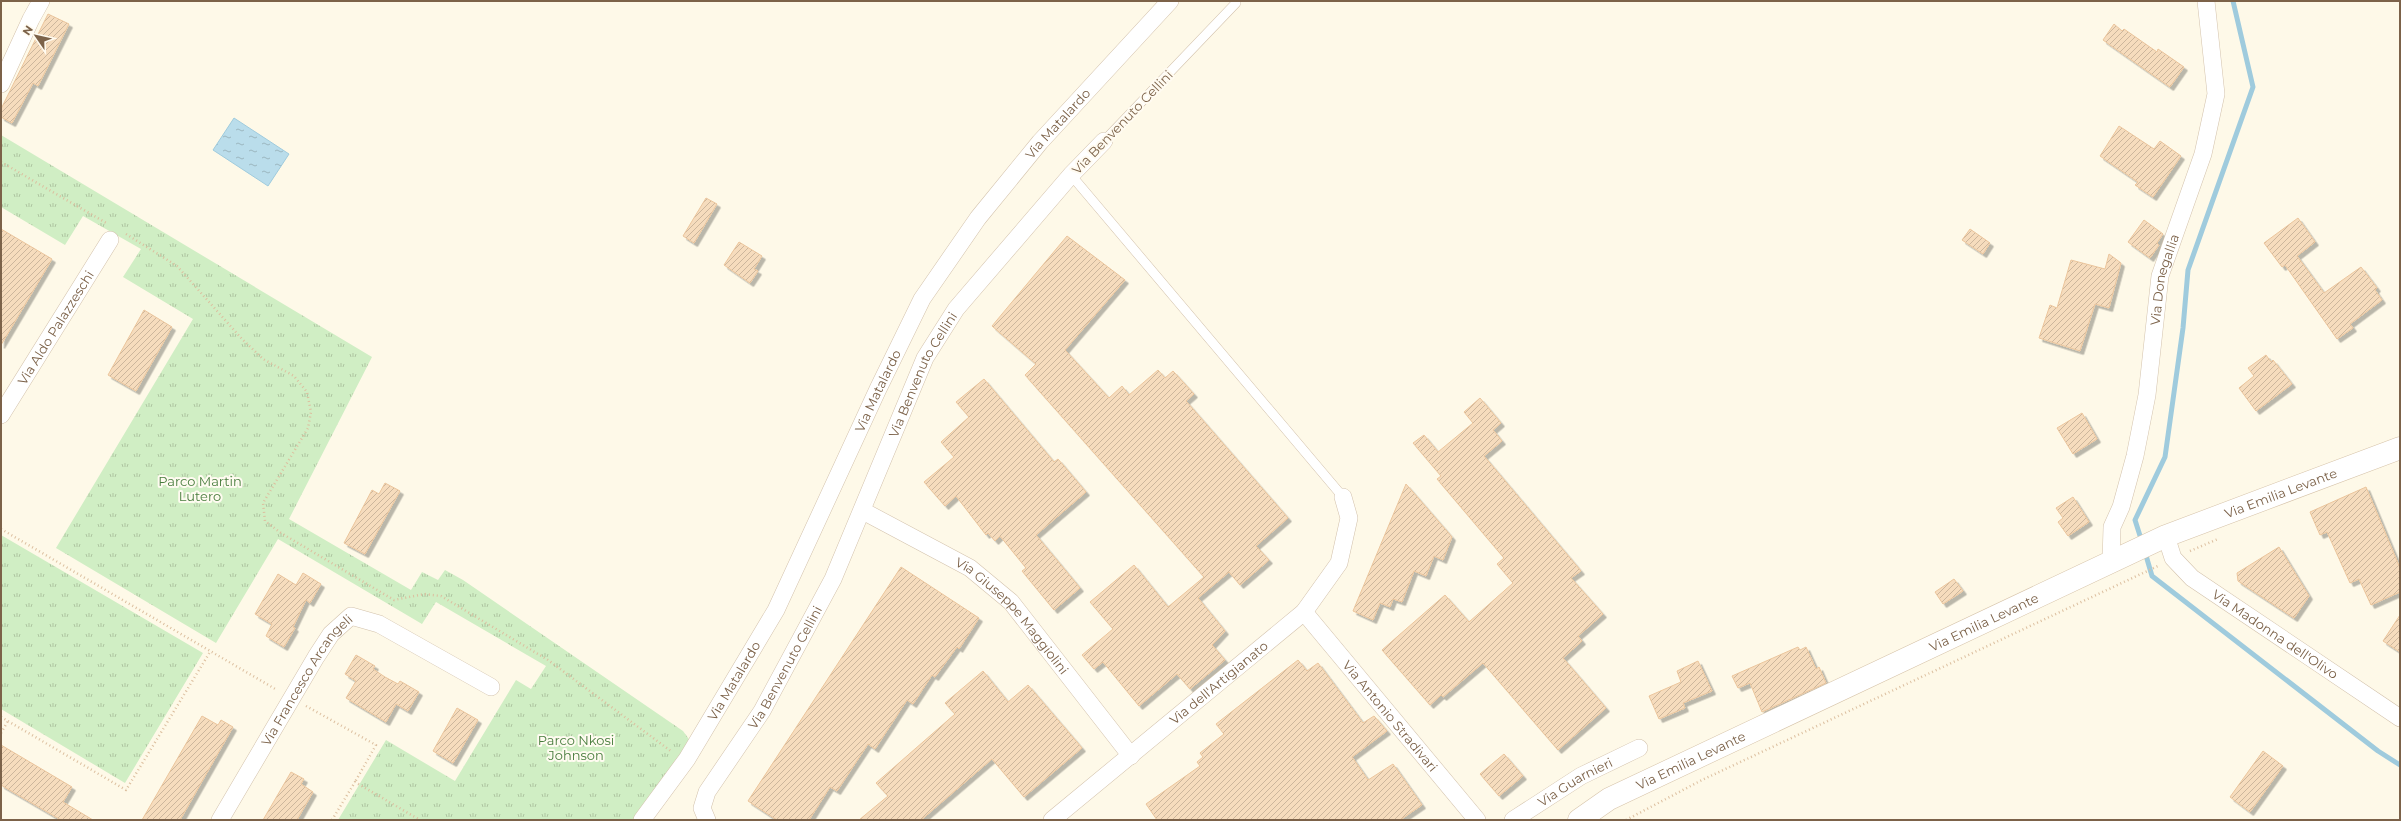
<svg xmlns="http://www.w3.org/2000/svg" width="2401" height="821" viewBox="0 0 2401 821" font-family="Montserrat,sans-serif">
	<defs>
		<pattern id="grass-tufts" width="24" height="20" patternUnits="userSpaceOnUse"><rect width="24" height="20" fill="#d0eec4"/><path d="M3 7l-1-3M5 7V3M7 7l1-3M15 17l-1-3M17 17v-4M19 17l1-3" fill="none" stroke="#aec4a1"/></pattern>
		<pattern id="water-ripples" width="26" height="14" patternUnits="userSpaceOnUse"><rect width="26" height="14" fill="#baddeb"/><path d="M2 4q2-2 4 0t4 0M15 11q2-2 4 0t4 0" fill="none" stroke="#9cb7c0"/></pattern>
		<pattern id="building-hatch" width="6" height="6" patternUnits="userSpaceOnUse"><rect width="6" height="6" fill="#f6dcbd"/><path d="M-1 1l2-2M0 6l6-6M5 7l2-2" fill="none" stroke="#ccb69c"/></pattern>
		<filter id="shadow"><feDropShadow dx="3.5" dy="3.5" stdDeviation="0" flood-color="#0004"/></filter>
	</defs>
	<rect width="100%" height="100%" fill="#fef9e8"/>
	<path fill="url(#grass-tufts)" d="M1,135L372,357L289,519L411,590L422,572L438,580L445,570L463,580L683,731L691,742L633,820H338L386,740L455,781L516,680L531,689L546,666L436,602L422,624L278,539L216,643L56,548L193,319L123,277L141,249L83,216L65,245L1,207Z
		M1,535L203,653L125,783L1,709Z"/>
	<path fill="url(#water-ripples)" stroke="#9fcbdd" d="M234,118L289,154L268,186L213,150Z"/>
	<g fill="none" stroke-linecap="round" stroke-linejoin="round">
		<path stroke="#9fcbdd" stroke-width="5" d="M2142,542L2135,520L2165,457L2183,328L2188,270L2253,87L2233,1
			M2145,552L2152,576L2378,751L2400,765"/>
	</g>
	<path fill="url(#building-hatch)" stroke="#ebc59c" filter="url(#shadow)" d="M48,14L69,24L38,86L33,83L12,123L1,117V109Z
		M2114,24L2122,31L2124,29L2157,52L2158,49L2184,67L2170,87L2103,40Z
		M2119,126L2154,149L2160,141L2181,156L2153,197L2135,185L2138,182L2100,156Z
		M706,198L717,204L694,243L683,236Z
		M2298,218L2315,242L2297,256L2324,293L2361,267L2377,288L2375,290L2382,300L2350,324L2353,328L2337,339L2285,265L2282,267L2264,243Z
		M2144,220L2163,234L2157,243L2159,245L2150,258L2128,242Z
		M1,229L52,259L1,345Z
		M1970,229L1990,243L1983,254L1962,240Z
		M1067,236L1125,280L1065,350L1109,398L1122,386L1129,395L1158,370L1165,378L1173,371L1194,394L1186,401L1288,518L1256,546L1269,560L1240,585L1229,572L1198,598L1225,631L1212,645L1225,660L1190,689L1177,674L1139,706L1103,662L1094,669L1082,655L1113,629L1090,602L1134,565L1168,607L1204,577L1025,375L1036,364L992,326Z
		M739,242L762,256L754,269L758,271L750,283L724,265Z
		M2109,254L2121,263L2109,308L2095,304L2080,351L2039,338L2050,305L2057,308L2071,260L2105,269Z
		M144,310L172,327L136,391L108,375Z
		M2266,355L2271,362L2273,360L2292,384L2256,411L2239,388L2254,376L2248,368Z
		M984,379L1054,462L1058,459L1086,492L1036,535L1080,588L1054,610L1022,571L1026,568L1000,536L995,541L988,533L986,535L956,496L945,506L924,482L954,457L941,442L969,417L956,402Z
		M1480,398L1501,423L1493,430L1502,441L1484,456L1581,571L1571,578L1603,614L1578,636L1582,641L1563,658L1606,708L1558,750L1483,663L1443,697L1441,695L1430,705L1382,650L1445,595L1469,622L1513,583L1497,564L1504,558L1437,479L1441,476L1413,443L1424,435L1438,452L1473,423L1464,412Z
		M2082,413L2097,439L2073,454L2057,428Z
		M385,483L400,491L365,554L344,543L372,490L379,494Z
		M1406,484L1452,537L1443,560L1434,556L1426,576L1414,571L1402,602L1393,599L1390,607L1380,603L1373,620L1353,611Z
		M2366,487L2400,568V592L2371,605L2359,579L2350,583L2327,532L2320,535L2310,512Z
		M2073,497L2089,522L2068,536L2058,522L2063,518L2056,508Z
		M2279,547L2309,596L2294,618L2238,581L2237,573Z
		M901,567L979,618L959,649L957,647L935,677L932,675L913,704L907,700L875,749L868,744L837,791L830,787L809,820H777L748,801Z
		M303,573L321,584L310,603L306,600L293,627L295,628L284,647L266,636L272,624L255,614L278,574L296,585Z
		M1954,579L1963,591L1943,604L1935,592Z
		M2400,615V652L2383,641Z
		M1798,647L1800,650L1806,647L1816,669L1819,667L1826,683L1762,712L1750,683L1738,688L1732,676Z
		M356,655L375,666L373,669L385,677L398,684L400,681L419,692L408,711L396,704L386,722L346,698L356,681L345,674Z
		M1298,660L1307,671L1318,663L1363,723L1374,716L1387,731L1352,757L1368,780L1393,764L1422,805L1400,820H1157L1146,804L1200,766L1197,762L1203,757L1200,753L1224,734L1216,724Z
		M1698,661L1712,691L1683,703L1685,708L1659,719L1649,696L1681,682L1677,671Z
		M983,671L1008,702L1028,685L1082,748L1024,797L992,759L921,820H859L888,796L876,783L955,714L945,703Z
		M457,708L478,720L453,763L433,751Z
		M202,716L218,725L221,720L233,727L180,820H142Z
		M1,745L72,787L63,802L93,820H61L1,785Z
		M2263,751L2283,766L2250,812L2230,797Z
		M1504,754L1523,776L1499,796L1480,774Z
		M291,772L304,779L301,784L313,792L297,820H263Z"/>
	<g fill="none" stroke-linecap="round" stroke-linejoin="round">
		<g stroke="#d3c2ac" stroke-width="10">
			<path id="service" d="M1104,141L1236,3
				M1071,175L1343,497"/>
		</g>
		<g stroke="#d3c2ac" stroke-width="18">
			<g id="minor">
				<path d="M1,84L31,19L41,1"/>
				<path id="s1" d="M1,415L110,240"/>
				<path id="s2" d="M863,511L970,568L1011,602L1131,756"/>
				<path id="s3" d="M2166,536L2173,558L2192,578L2400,718"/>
				<path id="s4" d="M2111,561L2112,527L2121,507L2135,456L2147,395L2160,276L2203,154L2216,94L2206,1"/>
				<path id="s5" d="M1304,612L1477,820"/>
				<path id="s6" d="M220,820L316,657L331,634L351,616L379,624L491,687"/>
				<path id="s7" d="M642,820L687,759L776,610L878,389L922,299L978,218L1040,142L1170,1"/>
				<path id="s8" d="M707,820L702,808L707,792L762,711L833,579L925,358L956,309L1071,175L1104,141"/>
				<path id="s9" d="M1052,820L1304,612L1339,563L1349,518L1343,497"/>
				<path id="s10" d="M1513,820L1581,776L1639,748"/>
			</g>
		</g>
		<g stroke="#d6c3a9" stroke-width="23">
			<g id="secondary">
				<path id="s11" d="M1579,820L1609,799L2166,536L2400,448"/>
			</g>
		</g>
		<path stroke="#dcbf9f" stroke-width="2.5" stroke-dasharray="1 3" stroke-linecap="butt" d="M1,162L108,224
			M126,234L177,266L242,339L263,359L294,376L307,392L311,412L308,428L263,503L265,521L281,533L394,600L424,594L441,596L548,660L672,752
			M1,529L277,690
			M2190,551L2218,539
			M306,706L376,745L355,782
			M1,717L126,790L210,652
			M1,733L8,721
			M332,820L355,782L420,820
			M1626,820L1702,780L2158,566"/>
		<use href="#service" stroke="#fff" stroke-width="9"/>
		<use href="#minor" stroke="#fff" stroke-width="17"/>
		<use href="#secondary" stroke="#fff" stroke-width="22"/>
	</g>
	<g text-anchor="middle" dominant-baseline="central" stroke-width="4" stroke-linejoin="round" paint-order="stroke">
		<g font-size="13" fill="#7c6249" stroke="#fffbf1">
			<text transform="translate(1122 122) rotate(-46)">Via Benvenuto Cellini</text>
			<text stroke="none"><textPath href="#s7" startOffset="815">Via Matalardo</textPath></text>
			<text stroke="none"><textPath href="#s4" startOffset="288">Via Donegallia</textPath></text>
			<text stroke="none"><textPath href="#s1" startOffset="103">Via Aldo Palazzeschi</textPath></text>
			<text stroke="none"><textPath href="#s8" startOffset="501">Via Benvenuto Cellini</textPath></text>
			<text stroke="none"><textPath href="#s7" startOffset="491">Via Matalardo</textPath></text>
			<text stroke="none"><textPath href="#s11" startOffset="775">Via Emilia Levante</textPath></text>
			<text stroke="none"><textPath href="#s2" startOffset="185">Via Giuseppe Maggiolini</textPath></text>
			<text stroke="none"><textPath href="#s11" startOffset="451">Via Emilia Levante</textPath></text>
			<text stroke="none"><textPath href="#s3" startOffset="151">Via Madonna dell'Olivo</textPath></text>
			<text stroke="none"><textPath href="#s8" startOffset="177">Via Benvenuto Cellini</textPath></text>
			<text stroke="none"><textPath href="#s7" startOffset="167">Via Matalardo</textPath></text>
			<text stroke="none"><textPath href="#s9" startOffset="216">Via dell'Artigianato</textPath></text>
			<text stroke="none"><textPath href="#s6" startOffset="165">Via Francesco Arcangeli</textPath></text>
			<text stroke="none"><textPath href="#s5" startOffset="135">Via Antonio Stradivari</textPath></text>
			<text stroke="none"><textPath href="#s11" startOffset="127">Via Emilia Levante</textPath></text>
			<text stroke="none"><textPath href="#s10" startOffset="73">Via Guarnieri</textPath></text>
		</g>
		<g font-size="13" fill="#477c3c" stroke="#fffbf1">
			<text x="200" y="481">Parco Martin<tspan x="200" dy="15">Lutero</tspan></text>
			<text x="576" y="740">Parco Nkosi<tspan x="576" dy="15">Johnson</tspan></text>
		</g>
	</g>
	<rect width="2401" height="821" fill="none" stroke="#7c6249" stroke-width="4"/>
	<g transform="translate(36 36) rotate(304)" stroke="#fffbf1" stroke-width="3" paint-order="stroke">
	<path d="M0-3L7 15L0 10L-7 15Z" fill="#7c6249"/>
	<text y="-6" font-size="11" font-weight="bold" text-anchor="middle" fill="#7c6249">N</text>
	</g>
</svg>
